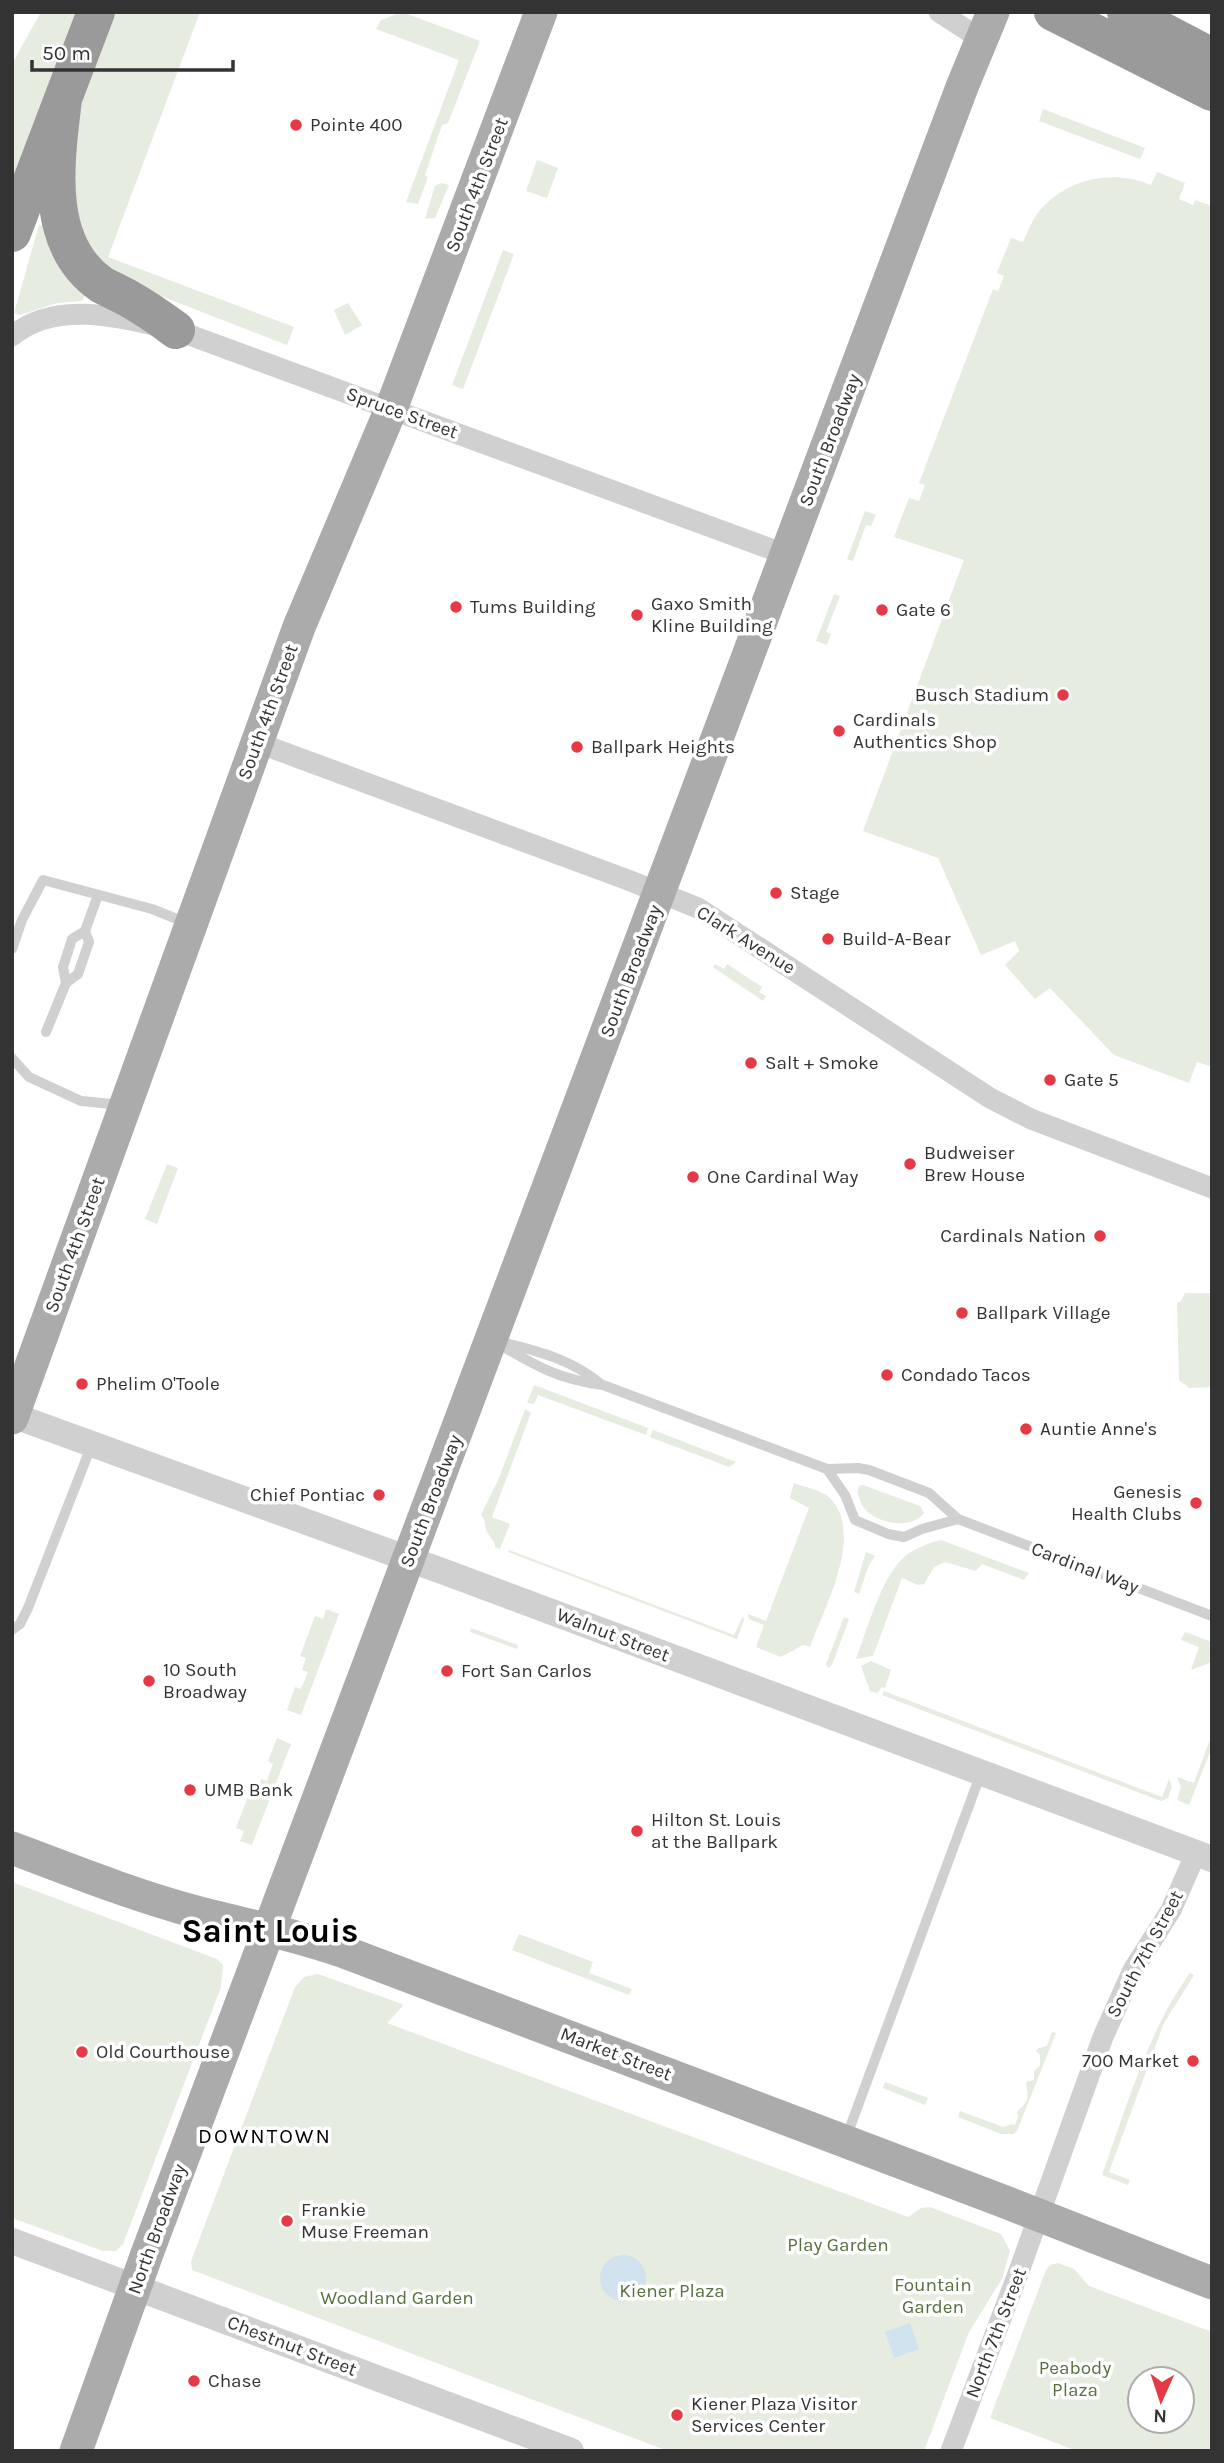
<svg xmlns="http://www.w3.org/2000/svg" width="1224" height="2463" viewBox="0 0 1224 2463" font-family="Karla,sans-serif">
	<rect width="100%" height="100%" fill="#fff"/>
	<path fill="#e6ecdf" fill-rule="evenodd" d="M41,12H82L12,200V64Z
		M116,12H200L108,257L294,327L287,345L148,291L112,274L75,231L74,124Z
		M400,13L410,15L480,41L448,123L442,125L425,175L428,177L418,204L406,202L459,60L376,29L381,20Z
		M1043,109L1145,148L1140,159L1039,121Z
		M537,160L558,168L547,198L526,191Z
		M1157,172L1185,183L1179,199L1193,205L1195,200L1212,206V1067L1197,1062L1189,1083L1114,1055L1050,988L1035,999L1005,965L1019,951L1015,941L981,955L938,858L863,831L964,560L894,537L909,498L919,501L925,485L919,483L993,289L998,291L1004,276L997,273L1011,238L1023,242C1028,231 1033,218 1041,209C1069,178 1113,169 1151,185Z
		M441,183L449,185L435,218L425,219L435,186Z
		M39,225L51,226L87,292L82,301L57,303L20,315L14,313Z
		M503,250L514,254L463,389L452,385Z
		M348,303L362,325L345,335L334,310Z
		M865,511L876,515L871,526L866,525L853,561L847,559Z
		M834,594L840,596L826,632L831,634L827,645L816,641Z
		M715,964L724,969L727,964L762,987L759,992L766,996L763,1001L713,967Z
		M167,1164L178,1168L157,1224L145,1219Z
		M1185,1293H1212V1387L1189,1388L1179,1380L1177,1303L1181,1301Z
		M534,1385L648,1428L646,1435L538,1395L534,1404L527,1403Z
		M525,1409L531,1413L492,1517L510,1524L500,1549L495,1547V1544L486,1530L484,1519L481,1515L499,1478Z
		M653,1430L736,1462L729,1467L650,1437Z
		M794,1483C804,1487 821,1490 829,1497C866,1533 824,1608 810,1647L803,1645L781,1657L756,1647L764,1625L749,1619L748,1614L766,1621L809,1508L790,1498Z
		M863,1485L920,1506L924,1513C912,1530 876,1524 864,1508C861,1504 859,1497 857,1492L859,1486Z
		M941,1540L1029,1573L1024,1580L982,1564L976,1571L945,1562L934,1567L924,1584L918,1585L902,1578L873,1656L856,1659C867,1630 880,1581 902,1559C913,1548 927,1544 941,1540Z
		M509,1550L734,1635L743,1616L744,1620L737,1639L508,1552Z
		M866,1552L875,1556L869,1565L859,1594L854,1592Z
		M326,1609L339,1614L301,1715L287,1710L295,1687L301,1689L308,1672L302,1670L306,1658L300,1656L315,1616L323,1619Z
		M844,1617L849,1619L832,1665L828,1668L826,1664Z
		M471,1628L518,1645L517,1649L470,1632Z
		M1185,1632L1212,1642V1662L1191,1670L1199,1647L1181,1640Z
		M871,1661L891,1670L885,1688L882,1687L877,1693L870,1691L861,1666Z
		M884,1691L1162,1797L1169,1779L1172,1787L1168,1798L1161,1801L882,1695Z
		M1212,1734V1747L1189,1805L1177,1800L1181,1787L1177,1777L1194,1783Z
		M277,1738L291,1744L252,1845L240,1841L244,1831L236,1828L251,1788L257,1790L261,1779L267,1781L273,1764L268,1761Z
		M12,1882L217,1959L223,1965L221,1987L123,2244L116,2251H103L12,2218Z
		M519,1934L593,1962L589,1973L632,1989L629,1995L512,1950Z
		M1190,1973L1194,1975L1164,2023L1109,2172L1130,2180L1128,2185L1102,2175C1126,2109 1148,2030 1190,1973Z
		M318,1974L402,2004V2007L387,2023L908,2217L921,2208L930,2207L1001,2234L1010,2251L1002,2279L969,2332L924,2451H668L192,2270L191,2261L295,1987L304,1977Z
		M1052,2032L1056,2033L1017,2131L1014,2134H1001L958,2117L960,2111L1003,2127L1012,2124L1015,2125L1018,2117L1017,2111C1030,2102 1028,2095 1026,2082L1034,2080V2071L1040,2065V2055L1036,2051L1039,2048L1047,2046Z
		M885,2082L928,2098L925,2105L883,2088Z
		M1058,2263L1074,2269L1089,2286L1212,2332V2451H1077L990,2418L1046,2270L1050,2265ZM1182,2379V2421H1140V2379Z"/>
	<path fill="#cfe2ee" d="M600 2278a23 23 0 1 1 46 0a23 23 0 1 1-46 0Z
		M910,2323L919,2349L894,2358L885,2332Z"/>
	<g fill="none" stroke-linecap="round" stroke-linejoin="round">
		<path stroke="#d0d0d0" stroke-width="10" d="M12,949L22,920L43,880L152,909L187,923
			M66,983L63,967L72,939L85,931L98,895
			M46,1032L66,983L78,974L89,942L85,931
			M12,1058L29,1077L81,1101L122,1105
			M495,1342C534,1365 557,1379 603,1385L827,1469L858,1468L869,1470L929,1493L958,1519L1212,1616
			M505,1343C541,1352 572,1360 601,1384
			M827,1469L845,1495L855,1520L888,1534L904,1537L922,1529L958,1519
			M12,1630L20,1624L28,1608L92,1444
			M846,2138L981,1773"/>
		<path stroke="#d0d0d0" stroke-width="21" d="M939,12L982,40
			M12,336C58,298 124,319 176,330L787,555
			M256,742L628,880L698,908L990,1098L1031,1119L1212,1188
			M951,2451L1019,2271L1103,2037L1133,1970L1171,1910L1196,1853"/>
		<path stroke="#d0d0d0" stroke-width="26" d="M12,1415L450,1574L1212,1859
			M12,2241L571,2451"/>
		<path stroke="#ababab" stroke-width="33" d="M12,1418L299,627L391,409L541,12
			M12,1848C73,1871 133,1895 196,1912C246,1925 297,1935 347,1953L1000,2200L1212,2283
			M76,2451L148,2251L962,87L993,12"/>
		<path stroke="#9a9a9a" stroke-width="38" d="M1053,12L1212,92
			M1126,12L1212,57
			M63,99C56,160 42,244 102,285C110,289 118,293 126,297C144,307 160,318 176,330
			M12,233L96,12"/>
	</g>
	<g fill="#e63946" stroke="#fff" stroke-width="2.5">
		<circle cx="296" cy="125" r="7"/>
		<circle cx="456" cy="607" r="7"/>
		<circle cx="882" cy="610" r="7"/>
		<circle cx="637" cy="615" r="7"/>
		<circle cx="1063" cy="695" r="7"/>
		<circle cx="839" cy="731" r="7"/>
		<circle cx="577" cy="747" r="7"/>
		<circle cx="776" cy="893" r="7"/>
		<circle cx="828" cy="939" r="7"/>
		<circle cx="751" cy="1063" r="7"/>
		<circle cx="1050" cy="1080" r="7"/>
		<circle cx="910" cy="1164" r="7"/>
		<circle cx="693" cy="1177" r="7"/>
		<circle cx="1100" cy="1236" r="7"/>
		<circle cx="962" cy="1313" r="7"/>
		<circle cx="887" cy="1375" r="7"/>
		<circle cx="82" cy="1384" r="7"/>
		<circle cx="1026" cy="1429" r="7"/>
		<circle cx="379" cy="1495" r="7"/>
		<circle cx="1196" cy="1503" r="7"/>
		<circle cx="447" cy="1671" r="7"/>
		<circle cx="149" cy="1681" r="7"/>
		<circle cx="190" cy="1790" r="7"/>
		<circle cx="637" cy="1831" r="7"/>
		<circle cx="82" cy="2052" r="7"/>
		<circle cx="1193" cy="2061" r="7"/>
		<circle cx="287" cy="2221" r="7"/>
		<circle cx="194" cy="2381" r="7"/>
		<circle cx="677" cy="2415" r="7"/>
	</g>
	<g text-anchor="middle" dominant-baseline="central" stroke-width="7" stroke-linejoin="round" paint-order="stroke">
		<g font-size="19" fill="#333" stroke="#fff" text-anchor="start">
			<text x="310" y="125">Pointe 400</text>
			<text x="651" y="604">Gaxo Smith<tspan x="651" dy="22">Kline Building</tspan></text>
			<text x="470" y="607">Tums Building</text>
			<text x="896" y="610">Gate 6</text>
			<text x="1049" y="695" text-anchor="end">Busch Stadium</text>
			<text x="853" y="720">Cardinals<tspan x="853" dy="22">Authentics Shop</tspan></text>
			<text x="591" y="747">Ballpark Heights</text>
			<text x="790" y="893">Stage</text>
			<text x="842" y="939">Build-A-Bear</text>
			<text x="765" y="1063">Salt + Smoke</text>
			<text x="1064" y="1080">Gate 5</text>
			<text x="924" y="1153">Budweiser<tspan x="924" dy="22">Brew House</tspan></text>
			<text x="707" y="1177">One Cardinal Way</text>
			<text x="1086" y="1236" text-anchor="end">Cardinals Nation</text>
			<text x="976" y="1313">Ballpark Village</text>
			<text x="901" y="1375">Condado Tacos</text>
			<text x="96" y="1384">Phelim O'Toole</text>
			<text x="1040" y="1429">Auntie Anne's</text>
			<text x="1182" y="1492" text-anchor="end">Genesis<tspan x="1182" dy="22">Health Clubs</tspan></text>
			<text x="365" y="1495" text-anchor="end">Chief Pontiac</text>
			<text x="163" y="1670">10 South<tspan x="163" dy="22">Broadway</tspan></text>
			<text x="461" y="1671">Fort San Carlos</text>
			<text x="204" y="1790">UMB Bank</text>
			<text x="651" y="1820">Hilton St. Louis<tspan x="651" dy="22">at the Ballpark</tspan></text>
			<text x="96" y="2052">Old Courthouse</text>
			<text x="1179" y="2061" text-anchor="end">700 Market</text>
			<text x="301" y="2210">Frankie<tspan x="301" dy="22">Muse Freeman</tspan></text>
			<text x="208" y="2381">Chase</text>
			<text x="691" y="2404">Kiener Plaza Visitor<tspan x="691" dy="22">Services Center</tspan></text>
		</g>
		<g font-size="19" fill="#333" stroke="#fff">
			<text transform="translate(477 185) rotate(-69)">South 4th Street</text>
			<text transform="translate(402 413) rotate(20)">Spruce Street</text>
			<text transform="translate(830 440) rotate(-69)">South Broadway</text>
			<text transform="translate(268 712) rotate(-70)">South 4th Street</text>
			<text transform="translate(746 940) rotate(32)">Clark Avenue</text>
			<text transform="translate(631 971) rotate(-69)">South Broadway</text>
			<text transform="translate(75 1245) rotate(-70)">South 4th Street</text>
			<text transform="translate(431 1501) rotate(-69)">South Broadway</text>
			<text transform="translate(1085 1568) rotate(21)">Cardinal Way</text>
			<text transform="translate(613 1635) rotate(21)">Walnut Street</text>
			<text transform="translate(1145 1954) rotate(-62)">South 7th Street</text>
			<text transform="translate(616 2054) rotate(21)">Market Street</text>
			<text transform="translate(157 2229) rotate(-70)">North Broadway</text>
			<text transform="translate(996 2333) rotate(-69)">North 7th Street</text>
			<text transform="translate(292 2346) rotate(21)">Chestnut Street</text>
		</g>
		<g font-size="19" fill="#56703f" stroke="#fff">
			<text x="838" y="2245">Play Garden</text>
			<text x="933" y="2285">Fountain<tspan x="933" dy="22">Garden</tspan></text>
			<text x="672" y="2291">Kiener Plaza</text>
			<text x="397" y="2298">Woodland Garden</text>
			<text x="1075" y="2368">Peabody<tspan x="1075" dy="22">Plaza</tspan></text>
		</g>
		<g font-size="21" letter-spacing="2" fill="#000" stroke="#fff">
			<text x="265" y="2136">DOWNTOWN</text>
		</g>
		<g font-size="33" font-weight="bold" fill="#000" stroke="#fff">
			<text x="270" y="1931">Saint Louis</text>
		</g>
	</g>
	<rect width="1224" height="2463" fill="none" stroke="#333333" stroke-width="28"/>
	<g transform="translate(1161 2400) rotate(183)"><circle r="33" fill="#ffffff" stroke="#adadad" stroke-width="2"/>
	<path d="M0-5L12 26L0 18L-12 26Z" fill="#e63946"/>
	<text y="-10" font-size="19" font-weight="bold" text-anchor="middle" fill="#333333">N</text>
	</g>
	<path d="M32 60v10h201v-10" fill="none" stroke="#333333" stroke-width="3.5"/>
	<text x="42" y="60" font-size="21" fill="#333333" stroke="#ffffff" stroke-width="5" paint-order="stroke">50 m</text>
</svg>
